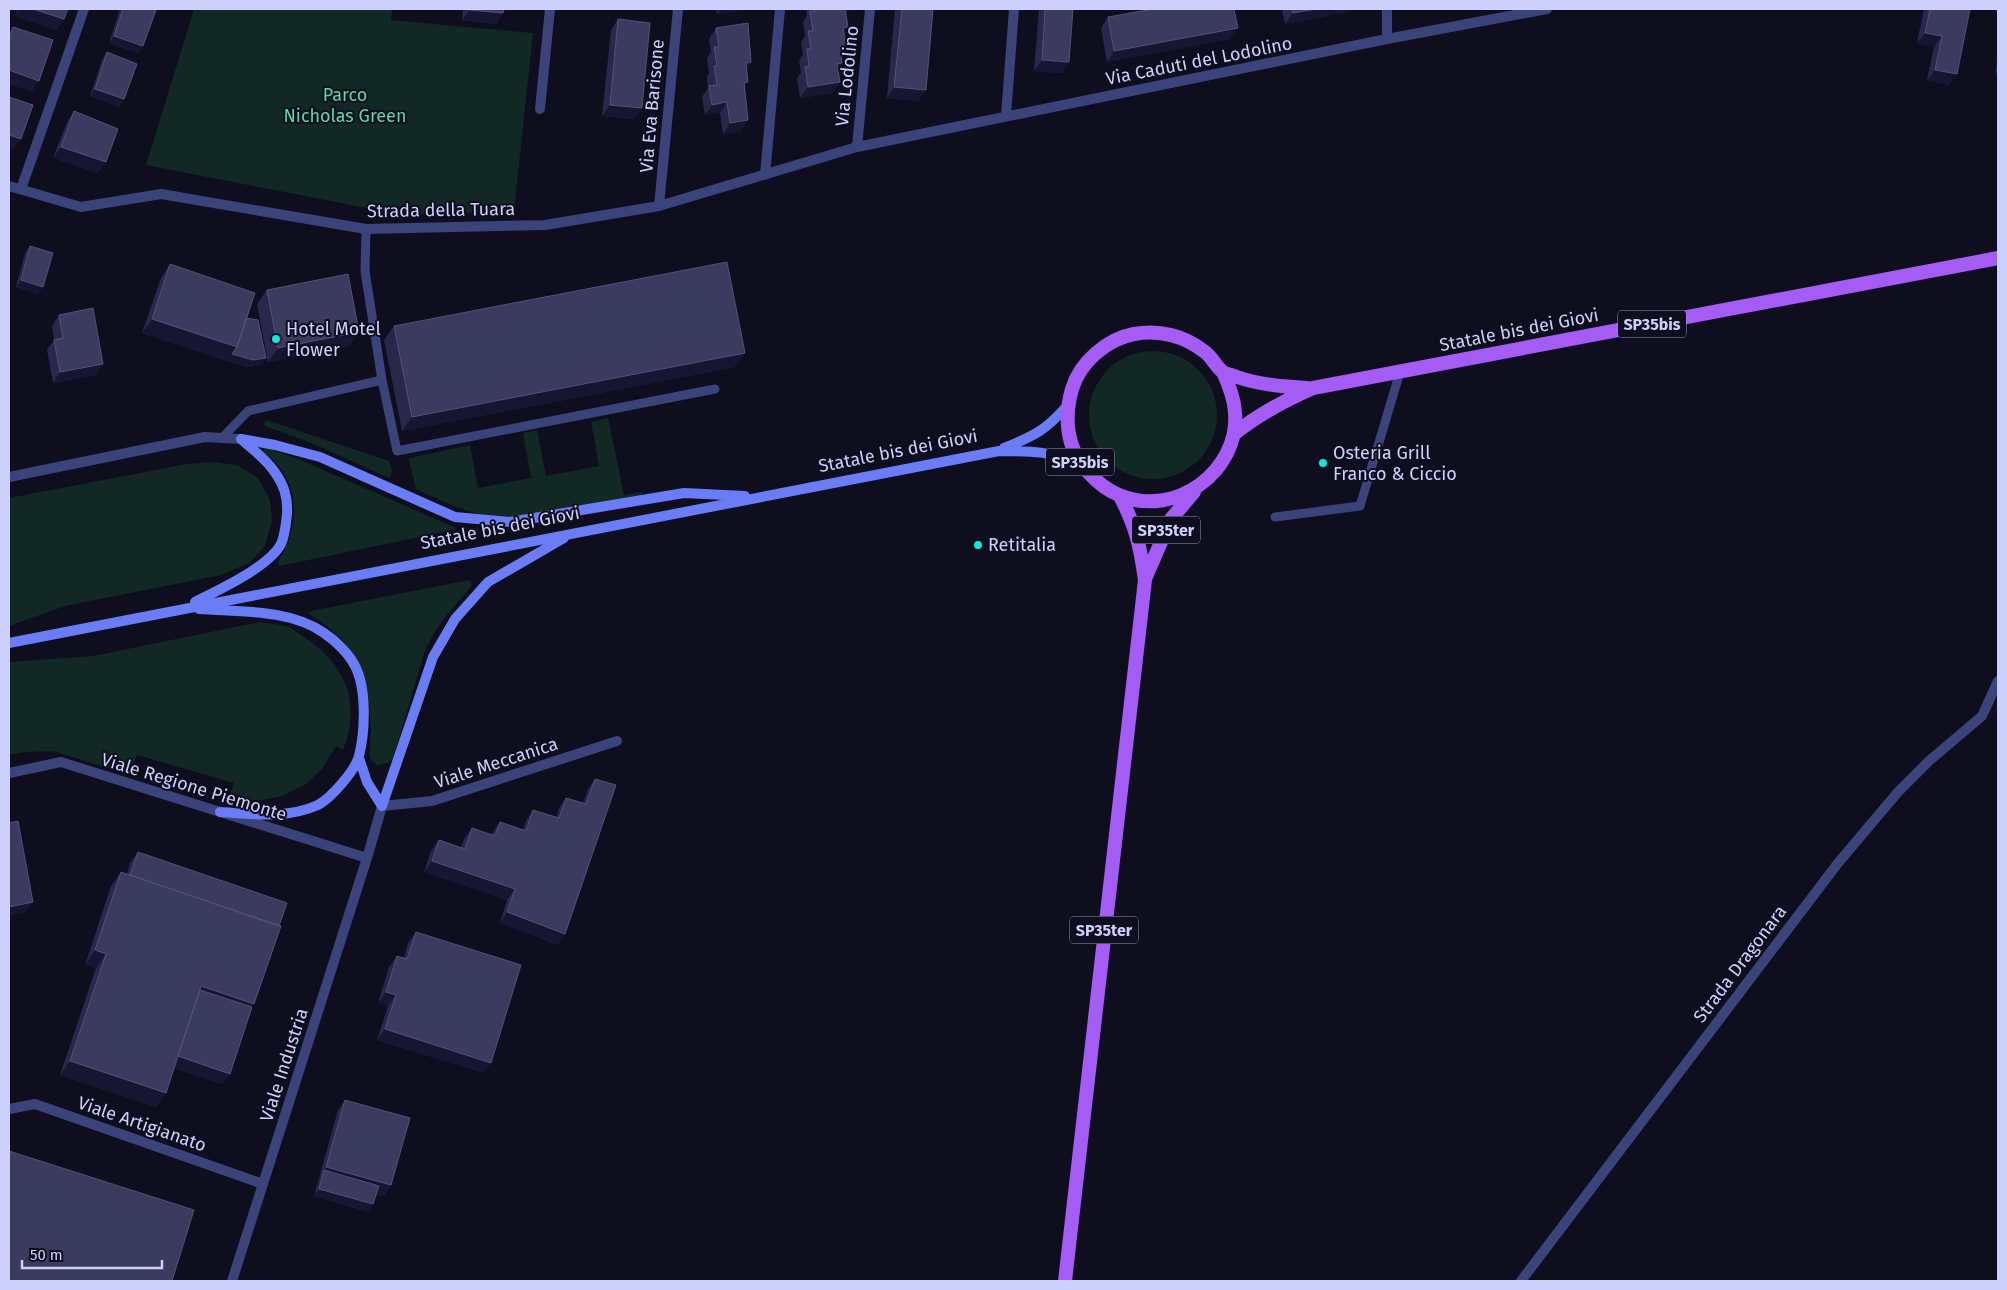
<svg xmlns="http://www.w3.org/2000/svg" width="2007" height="1290" viewBox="0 0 2007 1290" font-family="'Fira Sans',sans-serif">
	<rect width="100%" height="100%" fill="#0e0e1f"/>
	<path fill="#112824" d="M194,9H392L391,20L533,33L514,211L402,215L146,165Z
		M1089 415a64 64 0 1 1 128 0a64 64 0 1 1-128 0Z
		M608,418L624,495L642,492V495L510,518C476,518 447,503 416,489L409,460L410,458L470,445L478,488L531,478L523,433L537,430L546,476L599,466L591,422Z
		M267,420L389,461L392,469L391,476L389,478L314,444L265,426L264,423Z
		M265,447L298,459L456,528L454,530L279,566L278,561C297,533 302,492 277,464C273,459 267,456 263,451Z
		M213,462L237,465L258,478L270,500L272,521L265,546L249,563L221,575L65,606L9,626V498L187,464Z
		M469,580L472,584L471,587L447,615L434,633L425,651L393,758L388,763L377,765L372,761L369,756L371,728L368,696L359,664L345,643L327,626L308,613L311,611Z
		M260,622C270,624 282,624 291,628C296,631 302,636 307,639C347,667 361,704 343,750L336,746L322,769L306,784L282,796L256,801L230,794L234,783L137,755L130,775L53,751L25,752L9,755V662L93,656Z"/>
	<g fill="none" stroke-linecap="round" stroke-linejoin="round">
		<path stroke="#3b437b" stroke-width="9" d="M366,229L365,271L382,380L397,451L715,389
			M223,437L248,411L382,380
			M1275,517L1360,506L1400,372"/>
		<path stroke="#3b437b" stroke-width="10" d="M1387,9V39
			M540,109L550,9
			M1006,116L1014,9
			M857,147L870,9
			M765,175L780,9
			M9,186L81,207L161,194L366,229L545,225L659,206L857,147L1387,39L1547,9
			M21,189L84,9
			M659,206L678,9
			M9,477L205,437L241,439
			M9,773L61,762L367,858
			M9,1109L35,1104L263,1184
			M232,1281L367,858L382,806L432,801L617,741
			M1521,1281L1838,863L1898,792L1929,761L1982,716L1998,681"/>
		<path stroke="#6b7df6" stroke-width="10" d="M241,439L275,445L320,457L455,517L510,522L684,493L745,496
			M1004,448C1034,436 1046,430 1067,406
			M195,602C218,590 269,567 281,544C285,535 286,524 287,514C288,497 284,485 274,471C266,459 252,449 241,439
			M199,609C240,612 290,609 324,633C336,641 349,654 355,666C367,689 365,732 359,756C355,771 331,798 318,805C287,819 253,814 220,812
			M9,643L999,451C1032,451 1050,451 1081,464
			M359,758L367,782L382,806
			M382,806L433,657L455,619L488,582L564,538"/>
		<path stroke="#a45cf5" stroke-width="14" d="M1223,372C1229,385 1234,397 1235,412C1240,471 1175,519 1119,495C1106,490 1096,481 1087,471C1066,448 1064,417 1072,389C1080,362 1107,339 1134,334C1159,329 1185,336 1205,352C1212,357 1216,367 1223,372C1226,374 1233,375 1237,377C1260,385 1283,387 1307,388
			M1234,434C1259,414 1283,401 1313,388L1998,258
			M1145,579L1171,519L1194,492
			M1065,1281L1145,580C1140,545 1136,527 1120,496"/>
	</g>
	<path fill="#29284c" d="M18,9H68L57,30L15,16Z
		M120,9H152L143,46L138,53L109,43Z
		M463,9H504L503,13L496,24L462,20Z
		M716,9H748L717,14Z
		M806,9H850L846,15L848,27L844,33L846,45L841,53L842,63L838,69L840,82L832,93L800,98L797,78L801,73L799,60L803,55L801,42L805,36L803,22L807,16Z
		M895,9H933L926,90L918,101L887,98Z
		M1039,9H1073L1062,73L1034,71Z
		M1282,9H1348L1346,12L1285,24Z
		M1924,9H1970L1949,85L1927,80L1934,47L1917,43Z
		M1108,17L1230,39L1107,62L1101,28Z
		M618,19L634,119L602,116L611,30Z
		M716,28L751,62L746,69L745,87L748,120L741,131L723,134L720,113L705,115L702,97L708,88L707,77L709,73L707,58L711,52L709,39Z
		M107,52L124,99L119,107L90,96L102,60Z
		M1998,57V74L1995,73Z
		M74,111L98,173L53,158L67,122Z
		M30,246L38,294L16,287L25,253Z
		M170,264L266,358L261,365L248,367L227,361L142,333L161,278Z
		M267,290L359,332L349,346L268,362L257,304Z
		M59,315L103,364L96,375L53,383L47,350L54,340L52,326Z
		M394,326L735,367L402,431L384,340Z
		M595,779L558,945L500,923L507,900L424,872L431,851L439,840L461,848L464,839L472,828L491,835L500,822L523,829L526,821L533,810L556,817L559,808L566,798L583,803L588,789Z
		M138,852L252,1007L230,1074L222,1084L174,1068L166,1093L156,1107L60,1075L96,968L85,965L111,886L121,872L127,874L130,863Z
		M416,932L484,1073L377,1040L388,1006L378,1003L389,967L397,956L404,958L408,943Z
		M345,1100L391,1185L384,1196L376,1194L368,1212L314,1196L338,1110Z"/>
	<path fill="#171632" d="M20,9H33L64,19L57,30L15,16Z
		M720,9H748L717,14Z
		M845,9H850L843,19Z
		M1315,9H1348L1346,12L1285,24L1293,13Z
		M470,10L503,13L496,24L462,20Z
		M848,27L840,38L843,28Z
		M1238,28L1230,39L1107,62L1114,51Z
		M1925,33L1942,36L1934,47L1917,43Z
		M114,36L143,46L138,53L109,43Z
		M846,45L838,56L840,46Z
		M1042,60L1069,62L1062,73L1034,71Z
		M751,62L744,73L746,63Z
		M842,63L835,73L837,64Z
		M1998,68V74L1995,73Z
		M9,70L39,81L32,92L9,84Z
		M1935,70L1957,74L1949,85L1927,80Z
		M840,82L832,93L800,98L808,87Z
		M894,87L926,90L918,101L887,98Z
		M95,89L124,99L119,107L90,96Z
		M727,102L720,113L705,115L712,105Z
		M610,105L642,108L634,119L602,116Z
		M748,120L741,131L723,134L730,123Z
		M9,135L21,139L13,149L9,148Z
		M61,147L106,162L98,173L53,158Z
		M21,280L43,287L38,294L16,287Z
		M152,319L237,347L227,361L142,333Z
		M359,332L349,346L268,362L278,348Z
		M745,353L735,367L402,431L412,417Z
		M232,354L266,358L261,365L248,367L227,361Z
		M103,364L96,375L53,383L60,372Z
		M432,861L515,889L507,900L424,872Z
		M33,902L25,913L9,916V907Z
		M507,912L565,934L558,945L500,923Z
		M95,950L106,954L96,968L85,965Z
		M201,986L254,1004L245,1018L195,1002Z
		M386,992L396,995L388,1006L378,1003Z
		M385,1029L491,1063L484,1073L377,1040Z
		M177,1056L230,1074L222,1084L169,1067Z
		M70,1061L166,1093L156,1107L60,1075Z
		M326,1167L391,1185L384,1196L322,1178L324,1170L319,1177Z
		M319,1189L373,1204L368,1212L314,1196Z"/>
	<path fill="#3b3a5f" stroke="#525178" d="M33,9H68L64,19Z
		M123,9H152L156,10L143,46L114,36Z
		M470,9H504L503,13L470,10Z
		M815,9H849H845L848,27L843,28L846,45L840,46L842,63L837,64L840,82L808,87L805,67L809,66L807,49H811L808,31H813L810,11H816Z
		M902,9H933L926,90L894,87Z
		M1045,9H1073L1069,62L1042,60Z
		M1153,9H1234L1238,28L1114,51L1108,17Z
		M1292,9H1315L1293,13Z
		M1930,9H1970L1957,74L1935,70L1942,36L1925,33Z
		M618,19L650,23L642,108L610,105Z
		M748,23L751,62L746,63L748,82L744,83L748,120L730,123L727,102L712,105L709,86L717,85L714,66H717L714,47H719L716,28Z
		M13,27L53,40L39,81L9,70V37Z
		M107,52L137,64L124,99L95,89Z
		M9,97L33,105L21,139L9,135Z
		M74,111L118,129L106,162L61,147Z
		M30,246L53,253L43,287L21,280Z
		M727,262L745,353L412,417L394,326Z
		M170,264L255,293L237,347L152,319Z
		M348,274L359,332L278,348L267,290Z
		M93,308L103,364L60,372L54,340L63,338L59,315Z
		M246,318L258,320L266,358L253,360L232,354L237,347Z
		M595,779L616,785L565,934L507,912L515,889L432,861L439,840L465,849L472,828L495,836L500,822L526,831L533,810L559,818L566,798L586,804Z
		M18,821L33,902L9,907V823Z
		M138,852L287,903L279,926L130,875Z
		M121,872L281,926L254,1004L201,986L166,1093L70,1061L106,954L95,950Z
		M416,932L521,965L491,1063L385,1029L396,995L386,992L397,956L407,959Z
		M200,990L252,1007L230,1074L178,1056Z
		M345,1100L410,1118L391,1185L326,1167Z
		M9,1151L194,1210L172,1281H9Z
		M324,1170L379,1186L373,1204L319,1189Z"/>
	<g fill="#0ee9dd" stroke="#0e0e1f" stroke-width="2">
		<circle cx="276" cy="339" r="5"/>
		<circle cx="1323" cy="463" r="5"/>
		<circle cx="978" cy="545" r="5"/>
	</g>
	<g text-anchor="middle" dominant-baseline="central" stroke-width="4" stroke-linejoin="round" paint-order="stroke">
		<g fill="#0e0e1f" stroke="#9496ba" stroke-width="1">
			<rect x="1618" y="310.5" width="68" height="27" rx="4"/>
			<rect x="1046" y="448.5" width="68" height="27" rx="4"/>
			<rect x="1132" y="516.5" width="68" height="27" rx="4"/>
			<rect x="1070" y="916.5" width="68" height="27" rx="4"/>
		</g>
		<g font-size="16" font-weight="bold" fill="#ced0fc">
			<text x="1652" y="324">SP35bis</text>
			<text x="1080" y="462">SP35bis</text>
			<text x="1166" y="530">SP35ter</text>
			<text x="1104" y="930">SP35ter</text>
		</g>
		<g font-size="18" fill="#ced0fc" stroke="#0e0e1f">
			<text transform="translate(1199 61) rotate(-11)">Via Caduti del Lodolino</text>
			<text transform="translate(847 76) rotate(-84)">Via Lodolino</text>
			<text transform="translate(652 106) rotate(-85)">Via Eva Barisone</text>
			<text transform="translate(441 210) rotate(-1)">Strada della Tuara</text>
			<text transform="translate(1519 330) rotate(-11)">Statale bis dei Giovi</text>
			<text transform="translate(898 451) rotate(-11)">Statale bis dei Giovi</text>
			<text transform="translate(500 528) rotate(-11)">Statale bis dei Giovi</text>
			<text transform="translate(496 763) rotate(-18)">Viale Meccanica</text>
			<text transform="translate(194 787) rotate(17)">Viale Regione Piemonte</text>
			<text transform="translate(1740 964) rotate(-53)">Strada Dragonara</text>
			<text transform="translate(284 1065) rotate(-72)">Viale Industria</text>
			<text transform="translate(142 1124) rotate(19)">Viale Artigianato</text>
		</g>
		<g font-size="18" fill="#5fd7a7" stroke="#0e0e1f">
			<text x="345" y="95">Parco<tspan x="345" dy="21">Nicholas Green</tspan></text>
		</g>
		<g font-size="18" fill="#ced0fc" stroke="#0e0e1f" text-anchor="start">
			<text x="286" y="329">Hotel Motel<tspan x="286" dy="21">Flower</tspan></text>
			<text x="1333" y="453">Osteria Grill<tspan x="1333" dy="21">Franco &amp; Ciccio</tspan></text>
			<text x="988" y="545">Retitalia</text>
		</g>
	</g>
	<rect width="2007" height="1290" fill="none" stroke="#ced0fc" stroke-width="20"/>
	<path d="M22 1260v8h140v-8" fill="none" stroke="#ced0fc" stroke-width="2.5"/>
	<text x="30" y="1260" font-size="15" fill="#ced0fc" stroke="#0e0e1f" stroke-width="4" paint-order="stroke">50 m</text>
</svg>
